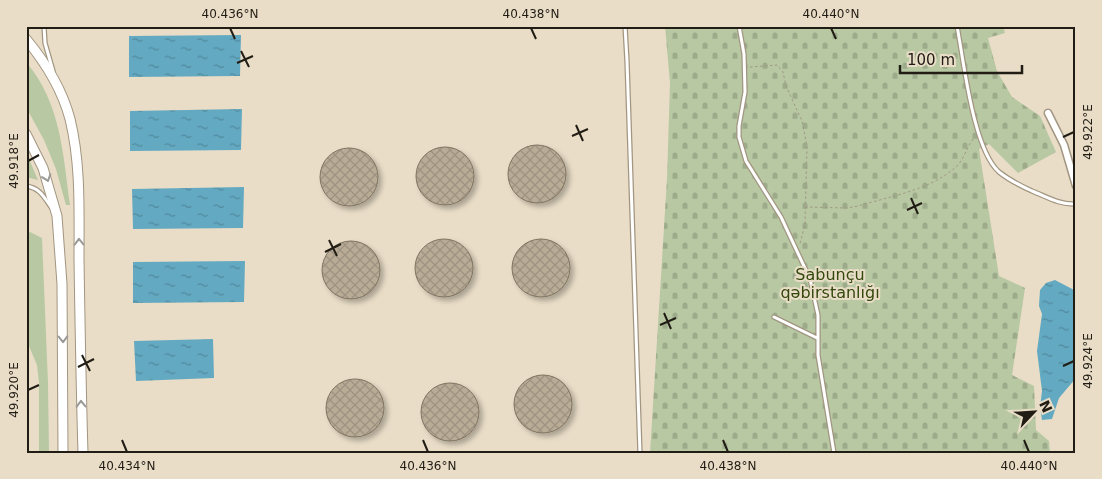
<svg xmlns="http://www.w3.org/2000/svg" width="1102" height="479" viewBox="0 0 1102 479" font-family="'DejaVu Sans',sans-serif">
	<defs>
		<pattern id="cemetery-stones" width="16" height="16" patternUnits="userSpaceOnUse" patternTransform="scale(1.25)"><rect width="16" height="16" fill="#b7c8a3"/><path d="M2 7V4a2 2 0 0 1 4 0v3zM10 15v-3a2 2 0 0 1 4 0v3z" fill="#9dab8b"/></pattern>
		<pattern id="water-ripples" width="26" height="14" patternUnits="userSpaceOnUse" patternTransform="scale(1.25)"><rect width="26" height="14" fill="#63a9c1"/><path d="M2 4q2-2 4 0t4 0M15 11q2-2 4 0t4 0" fill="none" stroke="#51899c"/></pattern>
		<pattern id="building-cross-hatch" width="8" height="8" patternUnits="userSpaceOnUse" patternTransform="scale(1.25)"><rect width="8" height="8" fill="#b8ac97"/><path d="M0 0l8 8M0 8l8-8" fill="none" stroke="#9e9381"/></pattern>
		<filter id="shadow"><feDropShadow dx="3.5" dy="3.5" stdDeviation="2.5" flood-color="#0004"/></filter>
	</defs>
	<rect width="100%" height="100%" fill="#e9ddc7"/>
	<path fill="#b7c8a3" d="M26,62C61,103 63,154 70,205H66L56,169L44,140L26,107Z
		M26,152L38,180L26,177Z
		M30,232L42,238L48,383L49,453H39V383L37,365L26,339V234Z"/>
	<path fill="url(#cemetery-stones)" d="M665,26H1003L1005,33L988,38L997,71L1012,97L1040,116L1056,152L1018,173L989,144L979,149L999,276L1025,288L1012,375L1034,386L1036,430L1049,441L1050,453H650L667,179L670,83Z"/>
	<path fill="url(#water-ripples)" d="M241,35L240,76L129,77V36Z
		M242,109L241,150L130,151V111Z
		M244,187L243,228L133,229L132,189Z
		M245,261L244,302L133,303V262Z
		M1055,280L1076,291V378L1059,398L1052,419L1042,420L1040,407L1042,391L1037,351L1042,314L1039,306L1040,290L1046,283Z
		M213,339L214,378L136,381L134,341Z"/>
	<path fill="url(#building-cross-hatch)" stroke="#7e735f" filter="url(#shadow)" d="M508 174a29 29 0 1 1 58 0a29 29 0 1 1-58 0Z
		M416 176a29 29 0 1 1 58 0a29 29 0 1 1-58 0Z
		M320 177a29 29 0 1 1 58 0a29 29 0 1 1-58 0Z
		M415 268a29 29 0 1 1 58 0a29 29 0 1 1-58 0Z
		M512 268a29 29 0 1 1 58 0a29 29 0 1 1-58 0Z
		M322 270a29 29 0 1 1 58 0a29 29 0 1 1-58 0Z
		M514 404a29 29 0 1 1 58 0a29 29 0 1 1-58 0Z
		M326 408a29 29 0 1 1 58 0a29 29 0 1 1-58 0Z
		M421 412a29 29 0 1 1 58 0a29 29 0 1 1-58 0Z"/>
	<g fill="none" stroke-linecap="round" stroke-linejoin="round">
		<g stroke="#a29682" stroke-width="5.5">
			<path id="lane" d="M44,26L45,43L53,71
				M625,26L627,61L640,453
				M739,26L744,54L745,92L739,126V137L746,161L781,217L810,279L818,315V355L834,453
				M957,26C964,62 973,149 999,172C1009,180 1021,186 1032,191C1047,197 1060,205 1076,204
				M26,186C40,188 44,197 51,207
				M774,317L817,338"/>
		</g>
		<g stroke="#a29682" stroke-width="9">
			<path id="street" d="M1048,113L1064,145L1076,186"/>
		</g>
		<g stroke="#a29682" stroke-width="11">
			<path id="secondary" d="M26,39C46,63 62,89 70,119C81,164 79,212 79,259C80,323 81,388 83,453
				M26,134L43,168L57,216L62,284L63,453"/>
		</g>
		<path stroke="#a19887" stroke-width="1" stroke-dasharray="2.5 2.5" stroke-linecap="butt" d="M750,67L777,65L783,72L786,86L802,121L807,146L805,224L800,244
			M805,207L847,208L858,206C891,196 932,190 958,165C965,157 967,146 974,138"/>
		<use href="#lane" stroke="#fff" stroke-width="3"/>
		<use href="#street" stroke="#fff" stroke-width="6"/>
		<use href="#secondary" stroke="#fff" stroke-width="9"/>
	</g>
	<defs><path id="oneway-chevron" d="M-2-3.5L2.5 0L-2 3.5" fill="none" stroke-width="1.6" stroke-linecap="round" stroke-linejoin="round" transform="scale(1.25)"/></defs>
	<g stroke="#9b9995">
		<use href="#oneway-chevron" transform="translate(47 178) rotate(71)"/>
		<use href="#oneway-chevron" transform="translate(79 242) rotate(-91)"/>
		<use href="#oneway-chevron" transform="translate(63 339) rotate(89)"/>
		<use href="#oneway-chevron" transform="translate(81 404) rotate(-91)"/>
	</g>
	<path fill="none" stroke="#211c14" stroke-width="2" d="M230,28L235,39M531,28L536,39M831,28L836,39M241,51L249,67M237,63L253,56M576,125L583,141M572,136L588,129M1063,137L1074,132M28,161L39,155M911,198L918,214M907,210L922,203M329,240L337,256M325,252L341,244M664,313L671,329M660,325L676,318M82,355L90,371M1063,366L1074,361M78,367L94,359M28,390L39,385M122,440L127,452M423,440L428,452M723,440L728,452M1024,440L1029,452"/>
	<g text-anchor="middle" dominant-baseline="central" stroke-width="4" stroke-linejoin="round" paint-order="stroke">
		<g font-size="16" fill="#33480c" stroke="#e9ddc7">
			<text x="830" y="274">Sabunçu<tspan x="830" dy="18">qəbirstanlığı</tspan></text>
		</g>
	</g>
	<rect width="1102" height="479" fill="none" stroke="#e9ddc7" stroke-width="55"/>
	<g transform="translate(1034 412) rotate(65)" stroke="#e9ddc7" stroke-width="4" paint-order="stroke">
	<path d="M0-4L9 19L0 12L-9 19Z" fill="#211c14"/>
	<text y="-8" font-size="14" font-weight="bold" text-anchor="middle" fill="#211c14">N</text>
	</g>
	<path d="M900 65v8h122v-8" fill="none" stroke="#211c14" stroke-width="2.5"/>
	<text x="907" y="65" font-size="15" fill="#211c14" stroke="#e9ddc7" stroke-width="4" paint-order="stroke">100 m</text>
	<rect x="28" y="28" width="1046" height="424" fill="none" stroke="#211c14" stroke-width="2"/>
	<g font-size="12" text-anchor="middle" fill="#211c14">
		<text x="230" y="18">40.436°N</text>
		<text x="531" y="18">40.438°N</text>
		<text x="831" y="18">40.440°N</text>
		<text transform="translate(1088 132) rotate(-90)" y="4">49.922°E</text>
		<text transform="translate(14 161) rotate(-90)" y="4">49.918°E</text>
		<text transform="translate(1088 361) rotate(-90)" y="4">49.924°E</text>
		<text transform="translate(14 390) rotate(-90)" y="4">49.920°E</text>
		<text x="127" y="470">40.434°N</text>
		<text x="428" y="470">40.436°N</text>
		<text x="728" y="470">40.438°N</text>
		<text x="1029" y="470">40.440°N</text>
	</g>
</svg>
